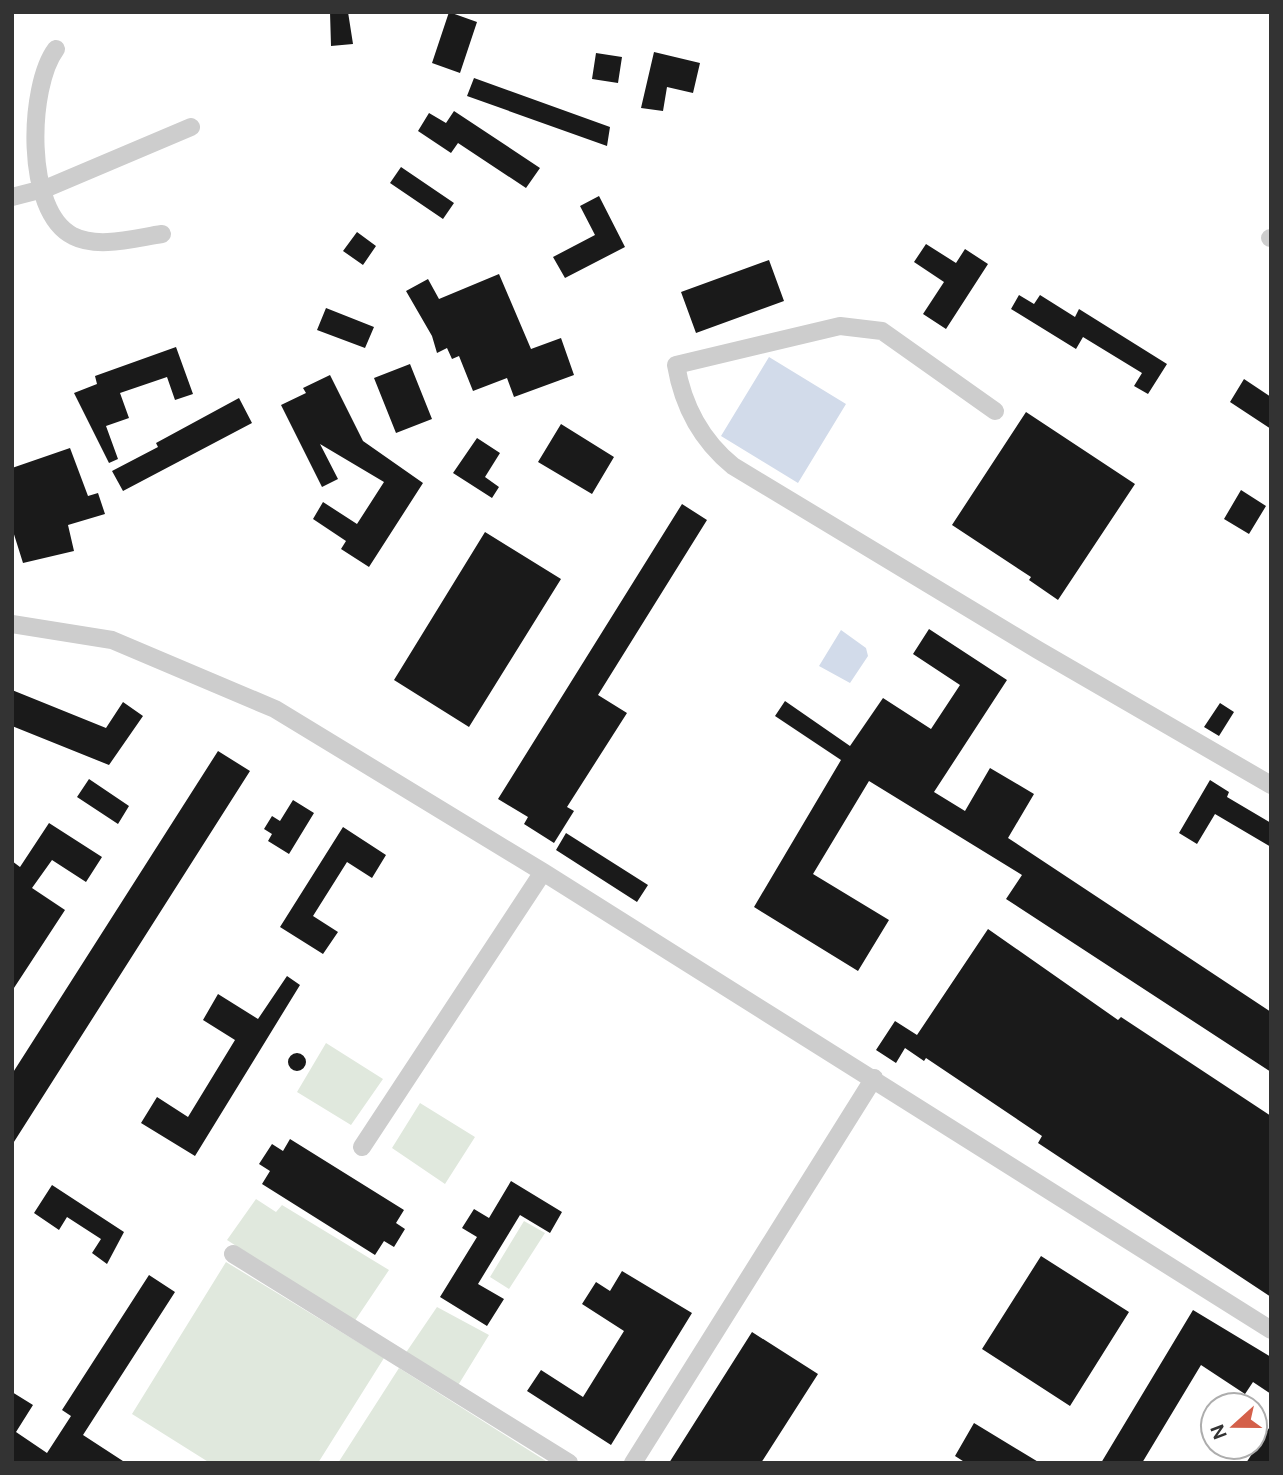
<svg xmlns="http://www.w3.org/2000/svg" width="1283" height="1475" viewBox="0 0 1283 1475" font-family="'DM Sans',sans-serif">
	<rect width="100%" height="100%" fill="#fff"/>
	<path fill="#e0e8dd" d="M326,1043L383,1079L351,1125L297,1092Z
		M420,1103L475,1137L445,1184L392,1148Z
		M256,1199L276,1212L282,1205L389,1270L354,1322L227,1240Z
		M524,1221L545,1233L509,1289L490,1277Z
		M226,1262L384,1358L318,1463H210L132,1414Z
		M437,1307L489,1335L457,1387L405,1354Z
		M399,1368L549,1463H338Z"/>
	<path fill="#d2dbea" d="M769,357L846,404L798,483L721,436Z
		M841,630L866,648L868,656L850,683L819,666Z"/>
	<path fill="#1a1a1a" d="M330,12H348L353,44L331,46Z
		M449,12L477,22L460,73L432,63Z
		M654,52L700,63L693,93L667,87L663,111L641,108Z
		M596,53L622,57L618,83L592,79Z
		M474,78L610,127L607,146L467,96Z
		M454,111L540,168L526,188L458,143L451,153L418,131L429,113L446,123Z
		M401,167L454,203L443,219L390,183Z
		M599,196L625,247L565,278L553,257L595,235L580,206Z
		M357,232L376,246L363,265L343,251Z
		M926,244L956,263L965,249L988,264L946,329L923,314L944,282L914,262Z
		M769,260L784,301L696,333L681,292Z
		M499,274L531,349L561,338L574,375L514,397L507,378L473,391L459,356L452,359L447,348L437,353L432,336L406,291L428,279L439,299Z
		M1019,295L1034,304L1040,295L1075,317L1079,309L1167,364L1148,394L1134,386L1142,373L1083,337L1076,349L1011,309Z
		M326,308L374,327L365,348L317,330Z
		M176,347L193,394L175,400L167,377L120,393L129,418L106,426L118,459L109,463L74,393L97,384L95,376Z
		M410,364L432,419L396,433L374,378Z
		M330,375L363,441L423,483L369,567L341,549L346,541L313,519L323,502L357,524L384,482L320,444L338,479L322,487L281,405L306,393L303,388Z
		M1244,379L1271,397V429L1230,402Z
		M239,398L252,423L123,491L112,471L158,447L156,443Z
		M1026,412L1135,484L1058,600L1029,580L1031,577L952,525Z
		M561,424L614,457L592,494L538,462Z
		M477,438L500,453L485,477L499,487L492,498L453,473Z
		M70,448L88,496L98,493L105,514L68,525L74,551L23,563L12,528V468Z
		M1241,490L1266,506L1249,534L1224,519Z
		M682,504L707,520L598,695L627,713L567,807L574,811L554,843L524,824L528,817L498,799Z
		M485,532L561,579L469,727L394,680Z
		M929,629L1007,680L934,792L965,811L990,768L1034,794L1008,838L1271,1012V1072L1006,899L1022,875L869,781L813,874L889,920L858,971L754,907L841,760L775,716L785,701L850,746L883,698L931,729L960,685L913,654Z
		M12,690L106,728L123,702L143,716L109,765L12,726Z
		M1220,703L1234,712L1219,736L1204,727Z
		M218,751L250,771L12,1145V1074Z
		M89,779L129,806L118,824L77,797Z
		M1210,780L1229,792L1227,797L1271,823V847L1215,814L1197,844L1179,833Z
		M293,800L314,813L289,854L268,841L272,834L264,829L272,816L280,821Z
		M49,823L102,857L86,882L52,860L32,888L65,910L12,991V861L20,867Z
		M343,827L386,855L372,878L347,862L313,916L338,932L323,954L280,927Z
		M566,833L648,885L637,902L556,850Z
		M988,929L1118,1020L1121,1017L1271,1116V1297L1038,1143L1042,1136L926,1058L924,1061L905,1048L896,1063L876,1050L895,1021L917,1035Z
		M287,976L300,985L195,1156L141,1123L157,1097L188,1117L235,1040L203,1020L218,994L258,1019Z
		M288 1062a9 9 0 1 1 18 0a9 9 0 1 1-18 0Z
		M290,1139L404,1210L396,1223L405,1229L394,1247L384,1241L375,1255L262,1184L270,1171L259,1164L272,1144L283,1151Z
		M511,1181L562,1212L550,1233L520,1215L478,1284L504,1299L487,1326L440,1297L477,1237L462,1228L474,1209L489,1218Z
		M52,1185L124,1232L107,1264L92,1253L101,1239L67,1217L59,1230L34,1213Z
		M1041,1256L1129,1312L1070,1406L982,1349Z
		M622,1271L692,1313L611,1445L527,1391L541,1370L583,1397L624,1331L582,1304L596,1282L610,1291Z
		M149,1275L175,1292L83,1435L126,1463H12V1392L33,1405L16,1432L47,1453L71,1416L62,1410Z
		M1193,1310L1271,1357V1394L1253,1382L1245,1394L1201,1365L1142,1463H1101Z
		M752,1332L818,1374L761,1463H669Z
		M974,1423L1040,1463H966L955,1456Z
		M1271,1425V1463H1246Z"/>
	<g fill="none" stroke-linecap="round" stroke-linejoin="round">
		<path stroke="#cdcdcd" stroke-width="18" d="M56,49C28,86 24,212 73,236C98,249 135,238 162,234
			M12,197L47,188L191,127
			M1270,238H1271
			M995,411L882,331L840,326L676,365C683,406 701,440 733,466L1038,650L1271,785
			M12,624L112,640L275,709L543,872L1271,1330
			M362,1147L543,872
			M233,1254L569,1463
			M633,1463L874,1078"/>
	</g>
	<rect width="1283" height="1475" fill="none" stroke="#333333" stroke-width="28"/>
	<g transform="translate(1234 1426) rotate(249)"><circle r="33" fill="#ffffff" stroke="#adadad" stroke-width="2"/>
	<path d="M0-5L12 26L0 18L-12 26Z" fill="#d4604a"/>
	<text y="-10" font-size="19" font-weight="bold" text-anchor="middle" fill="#333333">N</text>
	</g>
</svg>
